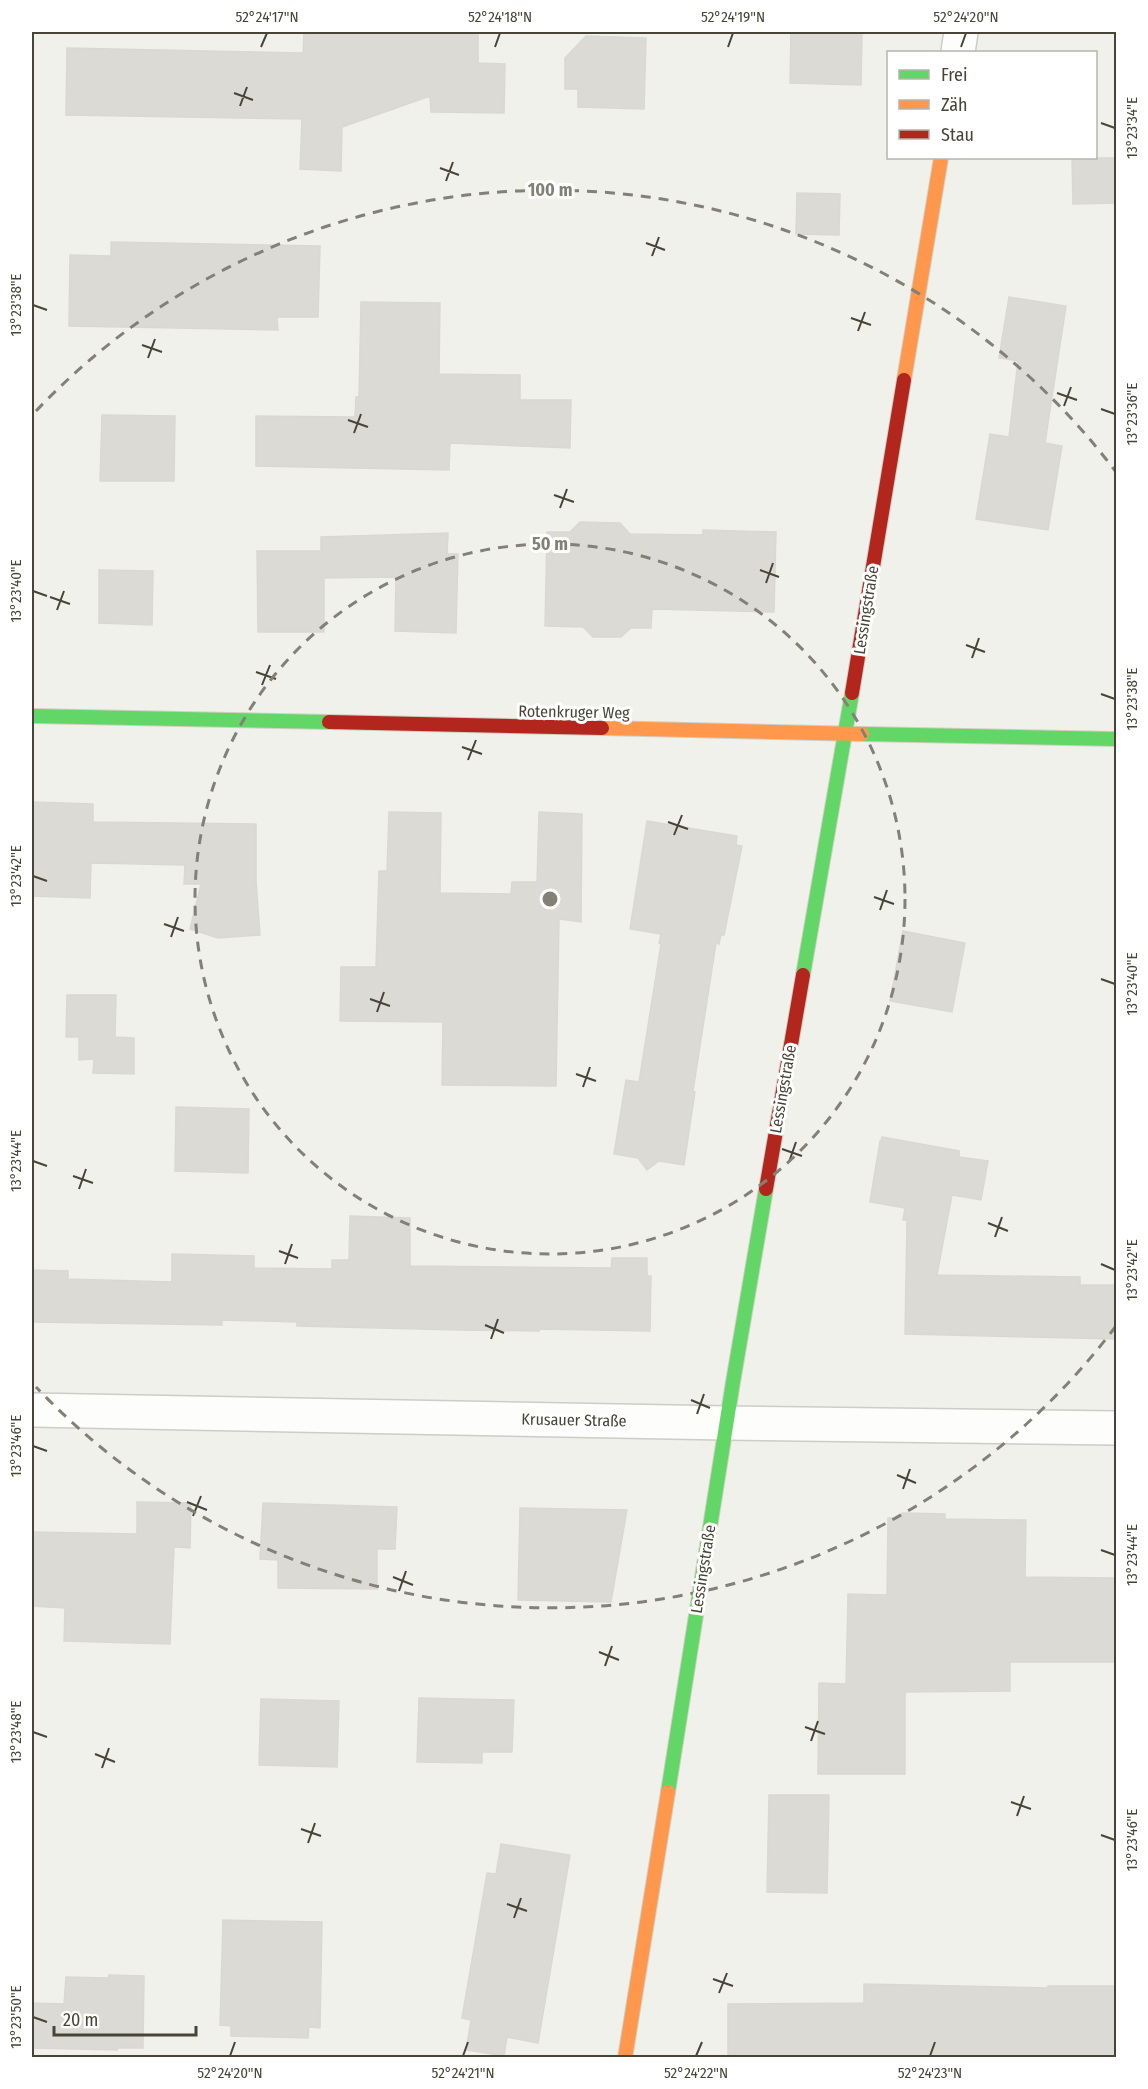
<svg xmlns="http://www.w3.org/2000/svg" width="1148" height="2089" viewBox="0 0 1148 2089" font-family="'Fira Sans Condensed',sans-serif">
	<rect width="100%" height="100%" fill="#f1f1ec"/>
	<path fill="#dbdad4" stroke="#dad8d2" stroke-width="1.5" d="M304,32H478V63L505,64L504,113L431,112L430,96L342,127L341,171L300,169L302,119L66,115L67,48L303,53Z
		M791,32H862L861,85L790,83Z
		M586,36L646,38L644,109L578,107V89H565V58Z
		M1072,158H1116V203L1073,204Z
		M797,193L840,194L839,235L796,234Z
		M111,242L320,246L318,317H277L278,330L69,326L70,255L111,256Z
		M1009,297L1066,306L1045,443L1062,446L1048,530L976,519L990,434L1009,437L1018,361L999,358Z
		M361,302L440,303L439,374L520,375V400H571L570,448L450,443L449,470L256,466V416L355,417L356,397H359Z
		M102,415L175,416L174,481H100Z
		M580,522L620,523L630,534L703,535V530L776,532L774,612L652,609L651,628H631L621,637H593L583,627L545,626L547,532H570Z
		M448,533L447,554H458L456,633L395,631L396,577L324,578V632H258L257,551H321V537Z
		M99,570L153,571L152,625L99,623Z
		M32,802L93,804V822L256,824V881L260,935L218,938L190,929L201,884H184L185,865L91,863L90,898L32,896Z
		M389,812L441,813L440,893L511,894L512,882H537L539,812L582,814L581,922L559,919L556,1086L442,1085L443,1022L340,1021L341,967H376L379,871H387Z
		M647,821L737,836L736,845L742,846L724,935H721L719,944L716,943L693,1091L695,1092L684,1165L659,1161L647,1170L638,1158L614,1154L626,1080L639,1082L661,944L659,943L661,934L630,929Z
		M903,931L965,943L952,1012L890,1001Z
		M67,995H116L115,1037L134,1038V1074L93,1073L94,1059L79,1060V1037H66Z
		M176,1107L249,1109L248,1173L175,1171Z
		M882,1137L959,1151V1157L988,1161L981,1200L952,1195L937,1275L1080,1277V1285H1116V1339L905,1334L907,1220H903L905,1208L870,1202L880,1141H881Z
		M350,1216L410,1218V1266L611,1268L612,1258H647V1276H651L650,1331L540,1329L539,1331L459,1330L297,1326V1322L222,1320V1325L32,1322V1270L68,1271V1279L172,1282V1254L254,1256V1268L332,1269V1260H349Z
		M137,1502L191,1503L190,1548L174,1547L170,1644L64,1641L65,1608L32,1606V1532L137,1534Z
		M263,1503L397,1507L395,1549H377V1589L278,1588V1560L260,1559Z
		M520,1508L627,1510L611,1602L518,1600Z
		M902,1513L945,1514V1519L1026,1520L1025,1577L1116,1578V1662H1010V1691L905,1692V1774H818L819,1683L846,1684L848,1594L887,1595L888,1518H902Z
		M419,1698L514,1700L512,1752H482V1763L417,1762Z
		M261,1699L339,1701L337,1767L259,1765Z
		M769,1795H829L827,1893L767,1892Z
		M501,1844L570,1855L538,2043L507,2037L504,2056L466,2050L471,2020L462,2018L487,1873L496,1874Z
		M223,1920L322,1922L320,2028L309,2027L308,2038L231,2036V2026L220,2025Z
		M109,1975L144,1976L143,2048H117V2050L32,2048V2003L64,2004L66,1977L108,1978Z
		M864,1984L1048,1988V1986H1116V2058H728V2004L864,2003Z"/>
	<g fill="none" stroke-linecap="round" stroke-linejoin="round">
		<g stroke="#cdccc7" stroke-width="36">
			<path id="street" d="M958,52L961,32
				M32,1410L726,1423L1116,1428"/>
		</g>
		<g stroke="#d0cfc3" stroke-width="16">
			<path id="fast" d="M32,716L329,722
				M862,734L1116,739
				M803,975L852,693
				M668,1792L733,1382L766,1189"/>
		</g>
		<g stroke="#d0cfc3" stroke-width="16">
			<path id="slow" d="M904,380L941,158
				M602,728L862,734
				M625,2058L668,1792"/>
		</g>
		<g stroke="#d0cfc3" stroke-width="16">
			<path id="jam" d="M852,693L904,380
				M329,722L602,728
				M766,1189L803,975"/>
		</g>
		<use href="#street" stroke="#fdfdfc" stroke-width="33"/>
		<use href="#fast" stroke="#63d668" stroke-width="14"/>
		<use href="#slow" stroke="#ff974d" stroke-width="14"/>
		<use href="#jam" stroke="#b3261e" stroke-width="14"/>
	</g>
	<path fill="none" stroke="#484437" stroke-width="2" d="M261,47L267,33M495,47L500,33M728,47L733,33M961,47L966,33M234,93L253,100M240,106L247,87M1101,123L1115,128M440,168L459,175M446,181L453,162M646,243L665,250M652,256L659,237M33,305L47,310M851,318L871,325M858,331L865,312M142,345L162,352M148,358L155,339M1057,393L1077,400M1064,406L1071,387M1101,409L1115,414M348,420L368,427M354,433L361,414M554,495L574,502M560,508L567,489M760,570L779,577M766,583L773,563M33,591L47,596M50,597L70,604M57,610L64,591M966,645L985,652M972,658L979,638M256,672L276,679M262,685L270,665M1101,694L1115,699M462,747L482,754M468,760L476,740M668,822L688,829M674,835L682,815M33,876L47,881M874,897L894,904M880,910L887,890M164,924L184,931M171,937L178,917M1101,979L1115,984M370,999L390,1006M377,1012L384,992M576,1074L596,1081M583,1087L590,1067M782,1149L802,1156M33,1161L47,1166M789,1162L796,1142M73,1176L93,1183M79,1189L86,1169M988,1223L1008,1231M995,1237L1002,1217M279,1251L298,1258M285,1264L292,1244M1101,1264L1115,1270M485,1325L504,1333M491,1339L498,1319M691,1400L710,1408M697,1414L704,1394M33,1446L47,1451M897,1475L916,1483M903,1489L910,1469M187,1502L207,1510M193,1516L201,1496M1101,1550L1115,1555M393,1577L413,1585M399,1591L406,1571M599,1652L619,1660M605,1666L612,1646M805,1727L825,1734M33,1732L47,1737M811,1741L818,1721M95,1754L115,1762M102,1768L109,1748M1011,1802L1031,1809M1017,1816L1024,1796M301,1829L321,1836M1101,1835L1115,1840M308,1843L315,1823M507,1904L527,1911M514,1918L521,1898M713,1979L733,1986M719,1993L727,1973M33,2017L47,2022M230,2056L235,2042M463,2056L468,2042M696,2056L702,2042M930,2056L935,2042"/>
	<g fill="none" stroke="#838176" stroke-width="3" stroke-dasharray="10 8">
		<circle cx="550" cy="899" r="355"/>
		<path d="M1116 1326A709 709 0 0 1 36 1387M36 411A709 709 0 0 1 1116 472"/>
	</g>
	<g text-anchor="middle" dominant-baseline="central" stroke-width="6" stroke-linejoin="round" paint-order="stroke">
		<g font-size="16" fill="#484437" stroke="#fff">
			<text transform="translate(866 610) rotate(-81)">Lessingstraße</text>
			<text transform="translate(574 712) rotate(1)">Rotenkruger Weg</text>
			<text transform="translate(783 1089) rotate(-80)">Lessingstraße</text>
			<text transform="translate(574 1420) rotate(1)">Krusauer Straße</text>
			<text transform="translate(703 1569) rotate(-81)">Lessingstraße</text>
		</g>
	</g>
	<circle cx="550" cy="899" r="9" fill="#838176" stroke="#fff" stroke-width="3"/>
	<g font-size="18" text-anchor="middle" font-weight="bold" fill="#838176" stroke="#fff" stroke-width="6" stroke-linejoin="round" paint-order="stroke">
		<text x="550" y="196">100 m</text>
		<text x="550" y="550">50 m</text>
	</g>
	<rect width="1148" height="2089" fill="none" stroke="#ffffff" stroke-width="66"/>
	<rect x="887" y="51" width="210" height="108" fill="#ffffff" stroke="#b6b4af" stroke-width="1.5"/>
	<rect x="899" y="70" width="30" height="9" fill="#63d668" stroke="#b6b4af" stroke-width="1.5"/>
	<text x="941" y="81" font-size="18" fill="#484437">Frei</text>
	<rect x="899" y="100" width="30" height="9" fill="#ff974d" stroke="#b6b4af" stroke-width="1.5"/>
	<text x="941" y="111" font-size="18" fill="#484437">Zäh</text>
	<rect x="899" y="130" width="30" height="9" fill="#b3261e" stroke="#b6b4af" stroke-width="1.5"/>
	<text x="941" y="141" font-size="18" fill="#484437">Stau</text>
	<path d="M54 2026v9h142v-9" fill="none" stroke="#484437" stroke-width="3"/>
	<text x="63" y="2026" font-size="18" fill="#484437" stroke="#ffffff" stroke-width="4.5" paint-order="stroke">20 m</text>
	<rect x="33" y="33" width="1082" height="2023" fill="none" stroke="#484437" stroke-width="2"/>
	<g font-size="15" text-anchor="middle" fill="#484437">
		<text x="267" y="22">52°24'17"N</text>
		<text x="500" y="22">52°24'18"N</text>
		<text x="733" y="22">52°24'19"N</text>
		<text x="966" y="22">52°24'20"N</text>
		<text transform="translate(1132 128) rotate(-90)" y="5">13°23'34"E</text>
		<text transform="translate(16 305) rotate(-90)" y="5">13°23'38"E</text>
		<text transform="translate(1132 414) rotate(-90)" y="5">13°23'36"E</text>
		<text transform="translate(16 591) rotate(-90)" y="5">13°23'40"E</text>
		<text transform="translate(1132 699) rotate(-90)" y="5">13°23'38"E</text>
		<text transform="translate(16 876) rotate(-90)" y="5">13°23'42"E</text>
		<text transform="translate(1132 984) rotate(-90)" y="5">13°23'40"E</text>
		<text transform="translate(16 1161) rotate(-90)" y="5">13°23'44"E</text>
		<text transform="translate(1132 1270) rotate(-90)" y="5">13°23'42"E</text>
		<text transform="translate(16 1446) rotate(-90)" y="5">13°23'46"E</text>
		<text transform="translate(1132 1555) rotate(-90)" y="5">13°23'44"E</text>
		<text transform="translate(16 1732) rotate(-90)" y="5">13°23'48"E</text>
		<text transform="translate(1132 1840) rotate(-90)" y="5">13°23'46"E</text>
		<text transform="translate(16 2017) rotate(-90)" y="5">13°23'50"E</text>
		<text x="230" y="2078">52°24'20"N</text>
		<text x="463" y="2078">52°24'21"N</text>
		<text x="696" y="2078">52°24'22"N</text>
		<text x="930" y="2078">52°24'23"N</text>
	</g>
</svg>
